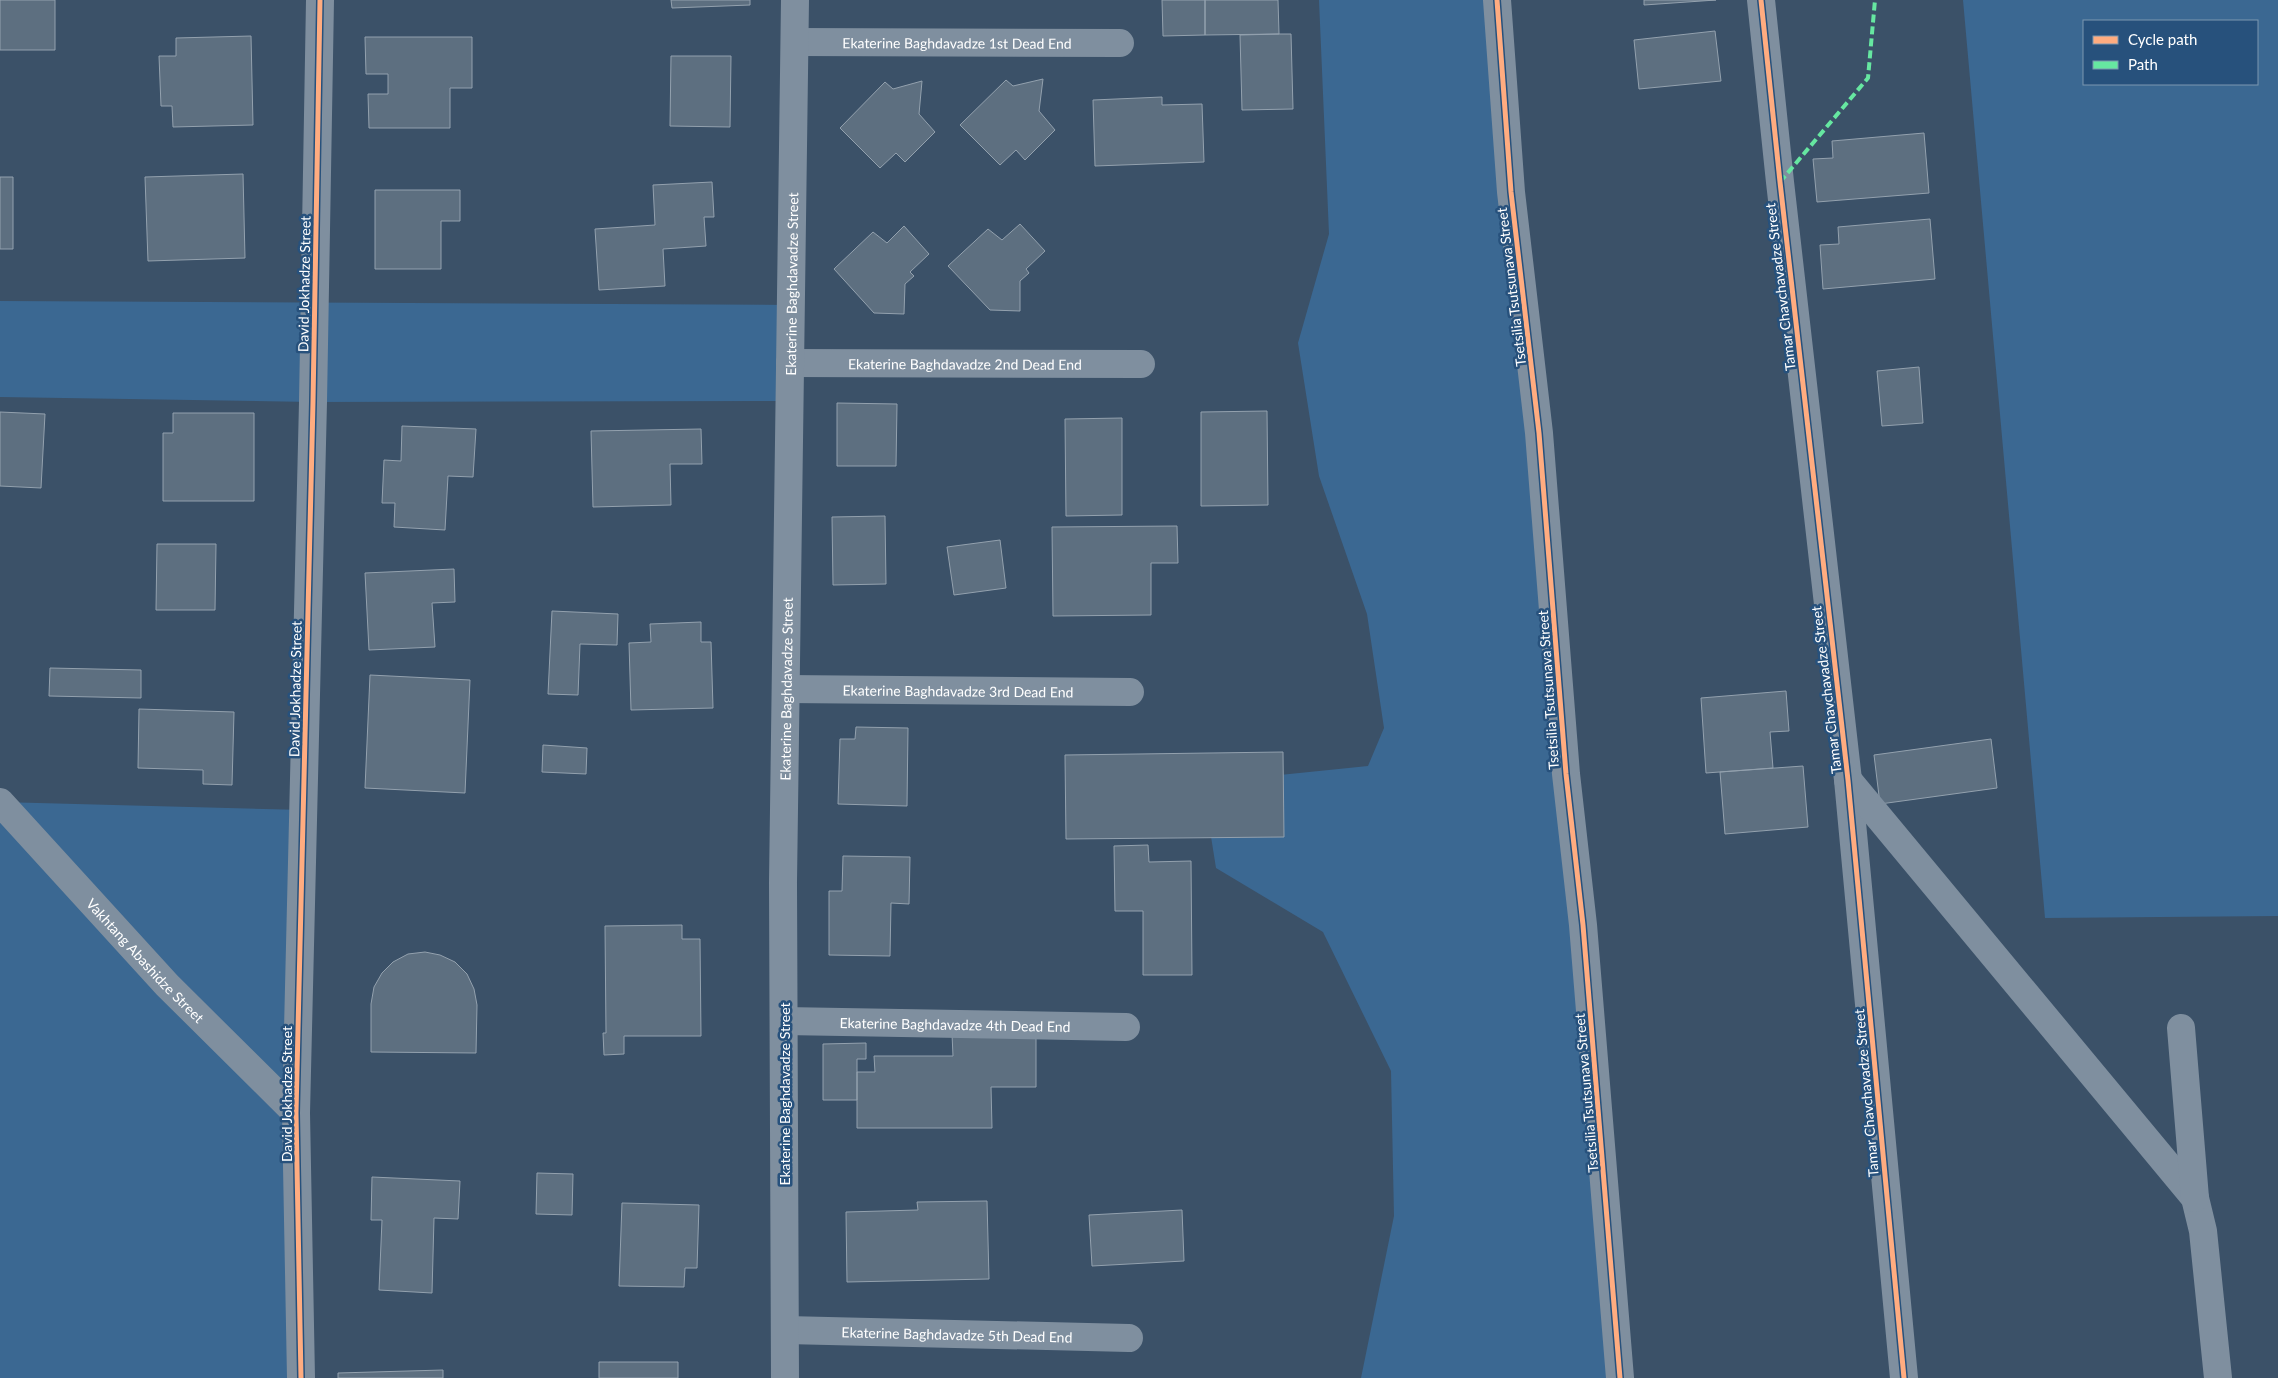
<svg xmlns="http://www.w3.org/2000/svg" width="2278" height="1378" viewBox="0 0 2278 1378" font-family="Lato,sans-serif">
	<rect width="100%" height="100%" fill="#3b5168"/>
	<path fill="#3b6892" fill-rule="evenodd" d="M1319,0H1497L1620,1378H1361L1394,1216L1391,1071L1323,932L1216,868L1206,805L1250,778L1368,766L1384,728L1367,614L1319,476L1298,343L1329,234Z
		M1963,0H2278V916L2045,918ZM2084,21H2257V84H2084Z
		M0,301L791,305L790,401L313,402L0,397Z
		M0,802L303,810L301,1378H0Z"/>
	<path fill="#5d6f80" stroke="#93a1ae" d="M0,0H55V50H0Z
		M671,0H750V5L672,8Z
		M1162,0H1205V35L1163,36Z
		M1205,0H1278L1279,34L1205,35Z
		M1644,0H1716L1644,5Z
		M1715,31L1721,81L1639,89L1634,40Z
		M1279,34H1291L1293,109L1242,110L1240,35Z
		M251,36L253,125L173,127L172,106H161L159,56H176V38Z
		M365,37H472V88H450V128H369L368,94H388V74H366Z
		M671,56H731L730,127L670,126Z
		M1043,79L1039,111L1055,130L1025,160L1016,150L1000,165L960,125L1006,80L1013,86Z
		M922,81L919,114L935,132L905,162L896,153L880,168L840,128L885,82L893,89Z
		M1162,97V105L1202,104L1204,162L1095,166L1093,100Z
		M1924,133L1929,193L1817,202L1813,159L1833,158L1832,141Z
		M243,174L245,258L148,261L145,177Z
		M0,177H13V249H0Z
		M712,182L714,217H704L706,246L663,249L665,286L599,290L595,229L655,225L653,185Z
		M375,190H460V221H441V269H375Z
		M1930,219L1935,279L1823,289L1820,245L1839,244L1838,227Z
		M1020,224L1045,251L1026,269L1029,273L1020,281V311L990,310L948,266L988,229L1002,240Z
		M904,226L929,254L910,272L914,276L905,284L904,314L874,313L834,269L873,232L887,243Z
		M1919,367L1923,423L1882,426L1877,371Z
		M837,403L897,404L896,466H837Z
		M1267,411L1268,505L1201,506V412Z
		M0,412L45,414L41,488L0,486Z
		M173,413H254V501H163V433H173Z
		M1122,418V515L1066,516L1065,419Z
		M402,426L476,429L473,477L448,476L445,530L394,527L395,503H382L384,460L401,461Z
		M701,429L702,464H670L671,505L593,507L591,431Z
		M885,516L886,584L833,585L832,517Z
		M1177,526L1178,563H1151V615L1053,616L1052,527Z
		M1000,540L1006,588L954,595L947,547Z
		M157,544H216L215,610H156Z
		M454,569L455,602L432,603L435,647L369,650L365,573Z
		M552,611L618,614L617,645L580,644L578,695L548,694Z
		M701,622V642H711L713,708L631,710L629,643L651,642L650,624Z
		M50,668L141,670V698L49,696Z
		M370,675L470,680L465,793L365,788Z
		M1786,691L1789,731L1770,732L1773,768L1706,773L1701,698Z
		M139,709L234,712L232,785L203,784V770L138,768Z
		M856,727L908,728L907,806L838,804L840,739H855Z
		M1991,739L1997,788L1880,804L1874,755Z
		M543,745L587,748L586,774L542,772Z
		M1283,752L1284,837L1066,839L1065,755Z
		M1803,766L1808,827L1725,834L1720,772Z
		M1148,845L1149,862L1191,861L1192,975H1143V911H1115L1114,846Z
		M843,856L910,857L909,904L891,903L890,956L829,955V891H842Z
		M682,925V939H700L701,1036H624V1054L604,1055L603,1033H606L605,926Z
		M425,952L440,955L455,962L467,974L474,989L477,1005L476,1053L371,1052V1004L374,987L382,973L393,962L408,954Z
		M952,1034H1036V1087H991L992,1128H857V1072H875L874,1056H953Z
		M866,1043V1059H857V1100H823V1044Z
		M537,1173L573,1174L572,1215L536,1214Z
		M372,1177L460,1181L458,1219L434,1218L432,1293L379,1290L382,1220H371Z
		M987,1201L989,1279L847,1282L846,1212L918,1210L917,1202Z
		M622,1203L699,1205L697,1268H685L684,1287L619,1286Z
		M1182,1210L1184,1261L1092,1266L1089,1215Z
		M599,1362H678V1378H599Z
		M443,1370V1378H338V1373Z"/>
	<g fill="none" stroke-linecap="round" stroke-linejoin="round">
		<g stroke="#7f8f9f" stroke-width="28">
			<path d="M1497,0L1511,192L1539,433L1566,774L1583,925L1620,1378"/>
			<path d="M1761,0L1780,182L1848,780L1904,1378"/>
			<path id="s1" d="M795,42L1120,43"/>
			<path id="s2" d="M790,363L1141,364"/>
			<path id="s3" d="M786,689L1130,692"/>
			<path d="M1848,780L2195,1198L2203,1231L2218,1378"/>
			<path id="s4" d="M0,802L167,985L296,1113"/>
			<path id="s5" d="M784,1021L1126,1027"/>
			<path d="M2181,1028L2195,1198"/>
			<path id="s6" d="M786,1330L1129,1338"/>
			<path d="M301,1378L296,1113L313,402L320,0"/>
			<path id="s7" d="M785,1378L783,883L795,0"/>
		</g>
		<path stroke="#66e7a1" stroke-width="4" stroke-dasharray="8 4" stroke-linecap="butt" d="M1780,182L1868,78L1875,0"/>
		<g stroke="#27517c" stroke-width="8">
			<path id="cycleway" d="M1497,0L1511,192L1539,433L1566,774L1583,925L1620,1378
				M1761,0L1780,182L1848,780L1904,1378
				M301,1378L296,1113L313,402L320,0"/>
		</g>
		<use href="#cycleway" stroke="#ffac80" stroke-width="5"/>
	</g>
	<g text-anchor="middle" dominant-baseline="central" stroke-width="5" stroke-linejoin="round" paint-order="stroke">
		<g font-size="14" fill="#fff" stroke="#27517c">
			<text stroke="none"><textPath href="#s1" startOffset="162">Ekaterine Baghdavadze 1st Dead End</textPath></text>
			<text transform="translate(304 284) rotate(-89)">David Jokhadze Street</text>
			<text stroke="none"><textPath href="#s7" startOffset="1094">Ekaterine Baghdavadze Street</textPath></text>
			<text transform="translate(1511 287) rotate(-97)">Tsetsilia Tsutsunava Street</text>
			<text transform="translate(1780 287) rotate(-97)">Tamar Chavchavadze Street</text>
			<text stroke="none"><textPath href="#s2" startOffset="175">Ekaterine Baghdavadze 2nd Dead End</textPath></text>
			<text transform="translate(295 689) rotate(-89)">David Jokhadze Street</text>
			<text stroke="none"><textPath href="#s7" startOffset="689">Ekaterine Baghdavadze Street</textPath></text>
			<text stroke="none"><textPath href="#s3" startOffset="172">Ekaterine Baghdavadze 3rd Dead End</textPath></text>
			<text transform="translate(1548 690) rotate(-94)">Tsetsilia Tsutsunava Street</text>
			<text transform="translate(1826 690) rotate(-97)">Tamar Chavchavadze Street</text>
			<text stroke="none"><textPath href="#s4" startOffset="215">Vakhtang Abashidze Street</textPath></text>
			<text stroke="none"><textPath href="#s5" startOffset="171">Ekaterine Baghdavadze 4th Dead End</textPath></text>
			<text transform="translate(1586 1093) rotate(-95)">Tsetsilia Tsutsunava Street</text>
			<text transform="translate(1866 1093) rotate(-95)">Tamar Chavchavadze Street</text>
			<text transform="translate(286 1094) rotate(-90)">David Jokhadze Street</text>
			<text transform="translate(784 1094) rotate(-90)">Ekaterine Baghdavadze Street</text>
			<text stroke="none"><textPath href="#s6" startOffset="171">Ekaterine Baghdavadze 5th Dead End</textPath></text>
		</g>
	</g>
	<rect x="2083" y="20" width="175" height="65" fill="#27517c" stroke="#7d97b0"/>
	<rect x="2093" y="36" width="25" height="8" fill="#ffac80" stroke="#7d97b0"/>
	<text x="2128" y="45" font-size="15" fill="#ffffff">Cycle path</text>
	<rect x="2093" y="61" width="25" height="8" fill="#66e7a1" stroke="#7d97b0"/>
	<text x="2128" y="70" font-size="15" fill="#ffffff">Path</text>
</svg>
